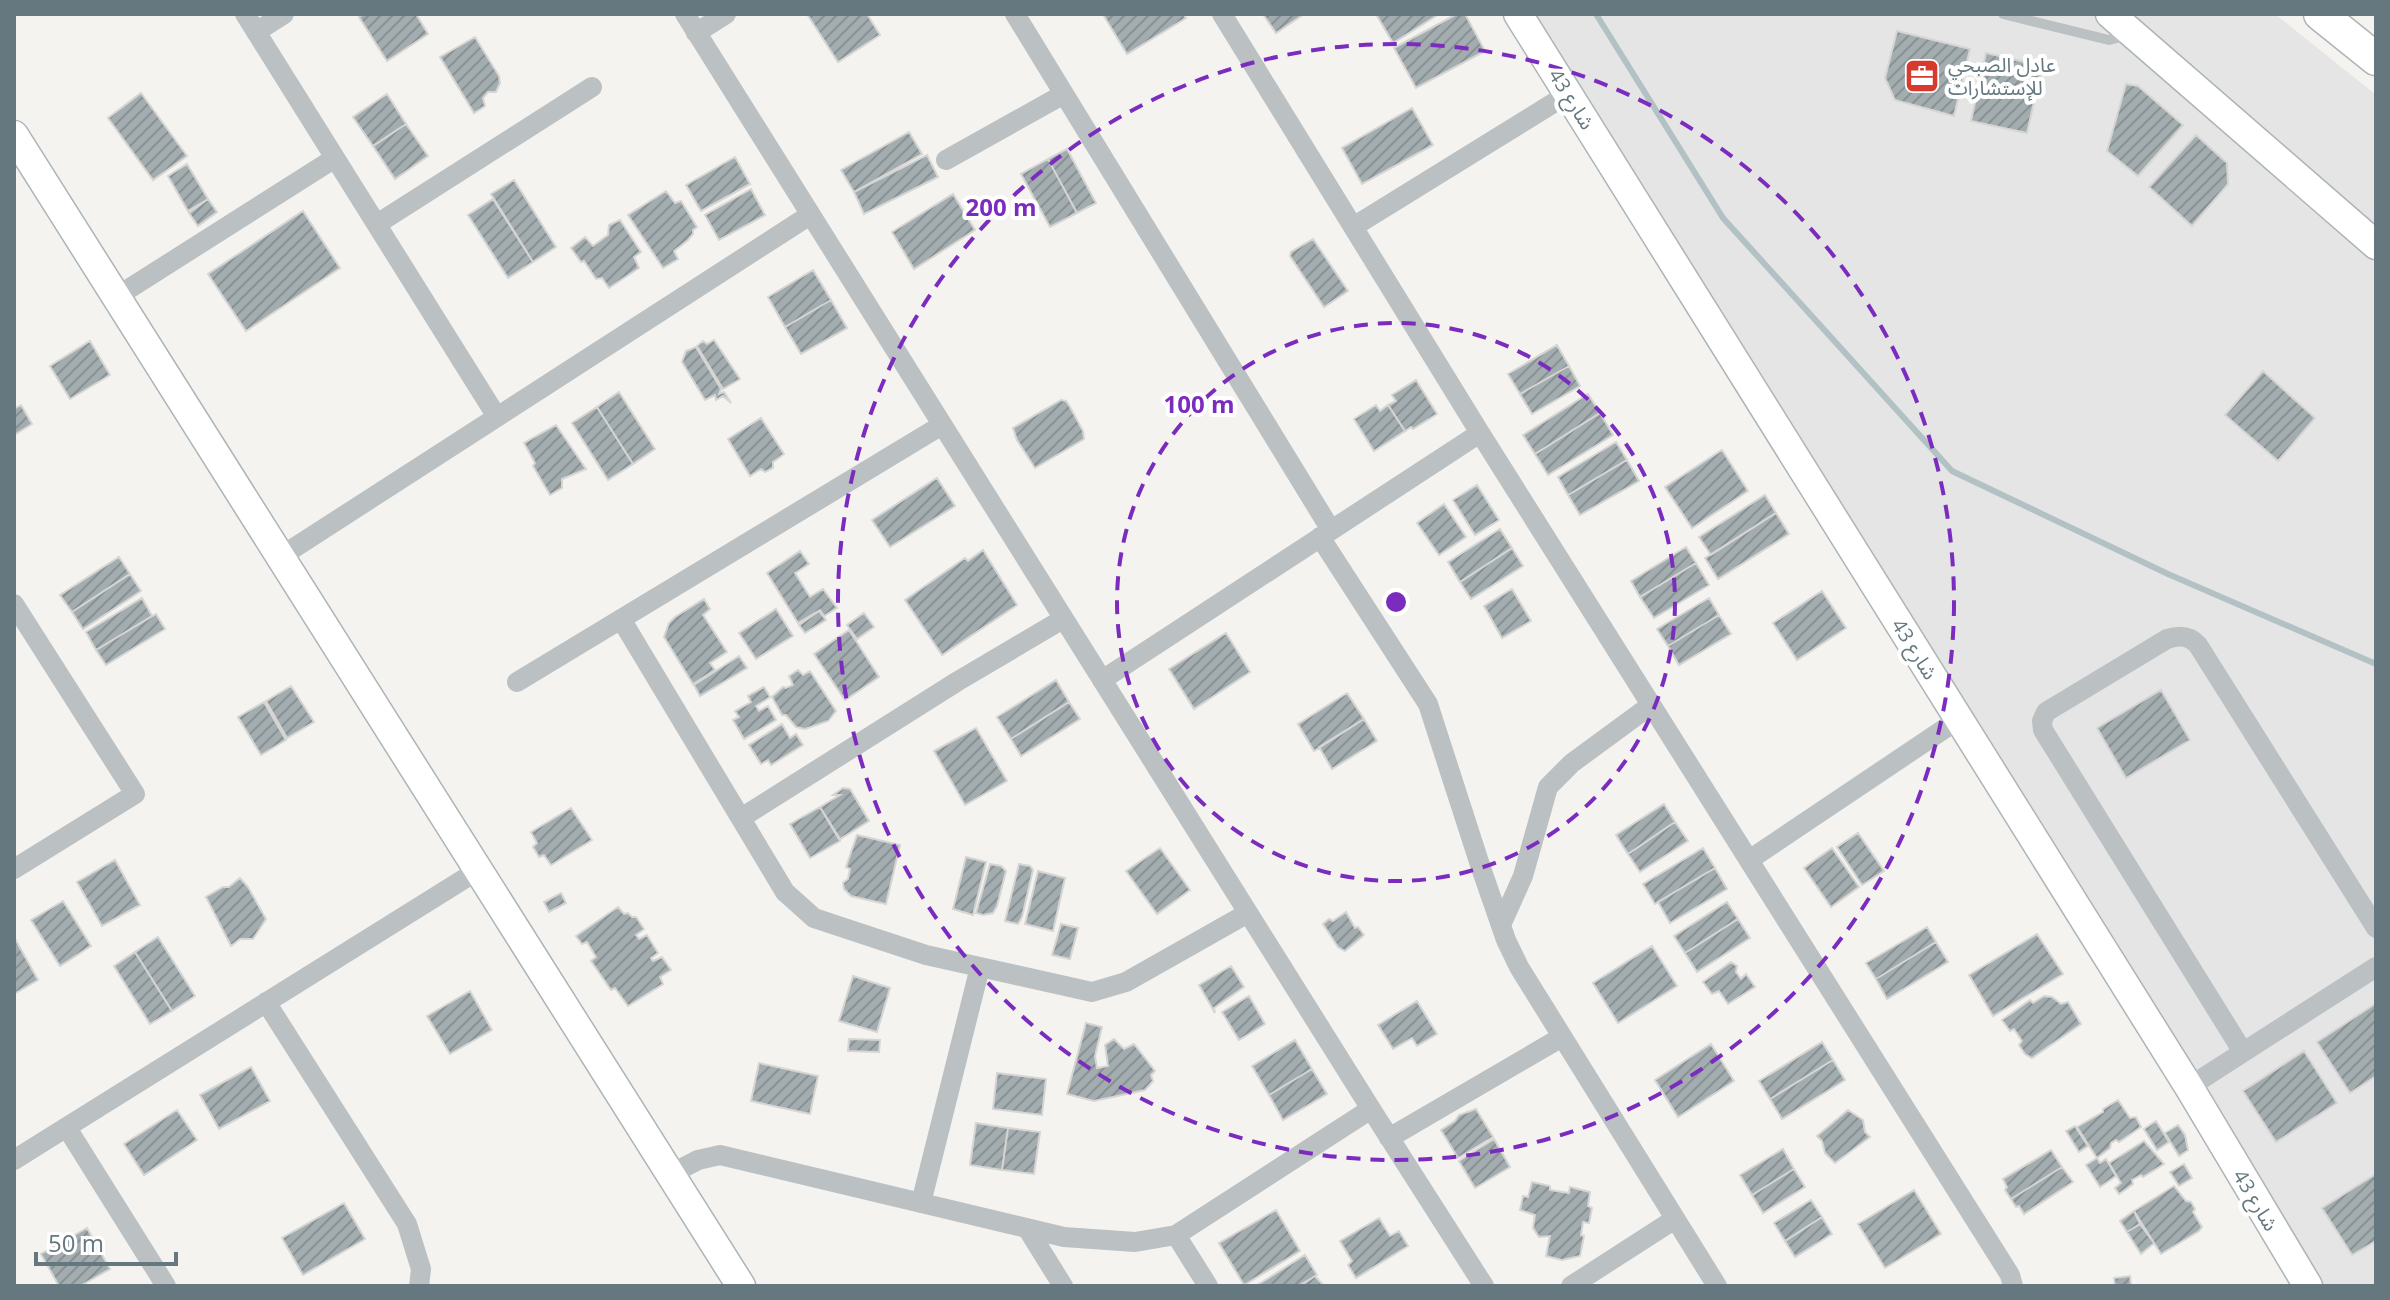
<svg xmlns="http://www.w3.org/2000/svg" width="2390" height="1300" viewBox="0 0 2390 1300" font-family="'Open Sans','Noto Sans Arabic',sans-serif">
	<defs>
		<pattern id="building-hatch" width="6" height="6" patternUnits="userSpaceOnUse" patternTransform="scale(2)"><rect width="6" height="6" fill="#a3acaf"/><path d="M-1 1l2-2M0 6l6-6M5 7l2-2" fill="none" stroke="#889194"/></pattern>
	</defs>
	<rect width="100%" height="100%" fill="#f4f3f0"/>
	<path fill="#e4e5e4" d="M1518,14H2275L2376,95V1286H2308Z"/>
	<g fill="none" stroke-linecap="round" stroke-linejoin="round">
		<path stroke="#b2c1c3" stroke-width="6" d="M1596,14L1723,218L1952,471L2168,574L2376,664"/>
	</g>
	<path fill="url(#building-hatch)" stroke="#d5d5d3" stroke-width="2" d="M364,14H416L428,34L387,61L359,17Z
		M807,14H867L880,35L838,62Z
		M1108,14H1183L1186,18L1127,54L1104,16Z
		M1263,14H1304L1276,33Z
		M1376,14H1439L1393,43Z
		M1457,14H1465L1485,51L1416,88L1394,48Z
		M1897,31L1970,49L1954,116L1895,100L1885,78Z
		M475,37L499,76L500,83L496,92H488L483,98L485,106L474,113L440,57Z
		M1986,53L2042,66L2027,133L1971,121Z
		M2126,84L2138,86L2183,125L2138,176L2107,151Z
		M141,93L187,156L153,180L108,118Z
		M387,94L406,124L373,146L353,117Z
		M1412,108L1433,145L1362,184L1342,148Z
		M406,124L428,156L395,179L373,146Z
		M909,132L922,154L854,192L841,170Z
		M2196,135L2227,163L2228,184L2192,226L2149,187Z
		M1067,149L1096,203L1077,213L1048,159Z
		M927,155L938,177L864,214L854,192Z
		M735,157L750,184L701,211L686,185Z
		M1048,159L1077,213L1050,227L1021,174Z
		M187,164L208,199L188,211L168,176Z
		M514,180L556,247L533,262L491,194Z
		M751,189L765,215L719,240L705,215Z
		M666,191L675,203L681,201L697,227L693,230V234L688,240L674,251L678,259L663,268L628,215Z
		M953,194L975,230L914,269L892,232Z
		M208,199L217,212L198,226L189,213Z
		M493,199L533,262L508,278L468,215Z
		M303,211L340,268L246,331L208,274Z
		M620,220L641,252L634,257L639,268L609,288L602,278L596,279L584,261L581,262L571,248L585,237L593,246L608,235L609,225Z
		M1313,239L1348,291L1324,307L1290,256L1291,252Z
		M813,270L831,300L785,327L768,297Z
		M831,300L847,328L801,354L785,327Z
		M714,340L740,379L723,389L697,346L703,341L707,344Z
		M90,341L110,375L70,399L50,366Z
		M1557,345L1569,366L1520,394L1508,374Z
		M696,347L721,389L719,394L724,392L731,403L723,396L716,400L715,395L705,400L682,362L686,351Z
		M1569,366L1580,386L1532,414L1520,394Z
		M2263,371L2315,418L2278,461L2225,415Z
		M1416,380L1437,414L1413,429L1411,427L1405,431L1388,405L1396,401L1392,395Z
		M619,392L655,449L633,464L597,407Z
		M1588,394L1600,413L1535,454L1523,435Z
		M1061,400L1066,401L1070,407L1083,431L1084,439L1035,468L1017,440L1013,428Z
		M21,405L32,424L14,435V409Z
		M1376,405L1380,411L1388,405L1405,431L1374,451L1354,419Z
		M597,407L633,464L608,480L572,423Z
		M1600,413L1613,435L1548,475L1535,454Z
		M761,418L784,454L773,462V468L765,472L761,469L750,476L728,439Z
		M556,425L586,469L562,479V488L550,495L533,466L535,463L524,443Z
		M1616,442L1627,460L1568,495L1558,477Z
		M1722,450L1748,491L1692,528L1665,487Z
		M1627,460L1639,481L1580,515L1568,495Z
		M937,478L955,506L890,547L872,520Z
		M1477,485L1499,520L1475,535L1453,500Z
		M1765,495L1776,513L1711,555L1699,537Z
		M1444,504L1466,537L1439,555L1417,523Z
		M1776,513L1789,534L1718,579L1705,558Z
		M1500,529L1512,548L1460,582L1448,562Z
		M1686,547L1696,563L1640,597L1631,581Z
		M1512,548L1523,566L1471,599L1460,582Z
		M983,550L1017,605L942,655L905,600L965,558L968,561Z
		M800,551L809,564L795,573L810,597L823,589L837,608L824,616L820,610L798,623L767,573Z
		M119,557L130,574L72,612L60,595Z
		M1696,563L1709,585L1654,618L1640,597Z
		M130,574L141,591L83,629L72,612Z
		M1512,589L1531,621L1502,638L1484,606Z
		M1822,591L1846,628L1797,660L1773,623Z
		M142,598L152,616L96,650L86,632Z
		M1709,598L1719,615L1668,646L1657,629Z
		M704,599L710,609L703,615L727,652L710,663L715,670L693,684L664,637L669,623L675,617Z
		M776,609L793,636L756,659L739,633Z
		M819,611L826,620L805,633L799,625Z
		M864,613L874,627L857,639L847,625Z
		M156,614L165,629L106,665L96,650Z
		M1719,615L1731,634L1679,665L1668,646Z
		M849,630L879,677L845,700L814,654Z
		M1226,633L1250,672L1194,709L1169,669Z
		M739,656L747,668L700,696L694,685Z
		M798,670L803,675L810,671L836,711L828,721L805,729L796,727L786,715H782L772,697L783,687L786,688L793,685L789,676Z
		M1056,680L1069,702L1011,739L997,717Z
		M291,686L314,722L287,738L266,701Z
		M764,687L770,697L756,706L759,711L768,706L776,720L744,739L733,720L739,717L735,711L751,702L748,696Z
		M2161,690L2190,740L2126,778L2097,728Z
		M1347,693L1364,719L1314,751L1298,724Z
		M264,702L286,740L261,755L238,717Z
		M1069,702L1080,719L1021,756L1011,739Z
		M1364,719L1377,741L1332,769L1319,747Z
		M782,724L790,738L796,734L803,745L771,765L768,760L761,764L749,745Z
		M976,728L1007,781L965,805L934,751Z
		M843,788L850,789L869,821L840,839L820,807L840,795H833Z
		M1664,804L1675,822L1628,854L1616,835Z
		M820,807L840,841L810,858L790,824Z
		M571,808L592,840L551,865L544,855L539,857L533,847L537,843L531,832Z
		M1675,822L1688,841L1640,872L1628,854Z
		M1858,833L1884,871L1862,885L1837,847Z
		M857,835L900,845L886,904L851,896L844,889L843,883L848,879L850,869L846,867Z
		M1160,848L1190,890L1157,914L1126,871Z
		M1703,848L1715,868L1655,904L1643,884Z
		M1832,848L1859,887L1831,907L1804,868Z
		M966,857L986,862L973,915L953,909Z
		M115,860L140,905L102,926L77,882Z
		M990,864L1001,866L1006,871L997,906L993,913L983,915L976,913Z
		M1019,864L1030,866L1033,870L1022,917L1018,924L1005,921Z
		M1715,868L1727,889L1670,923L1658,902Z
		M1038,871L1065,878L1053,931L1025,924Z
		M240,878L248,887L266,919L253,939H240L231,946L206,897L223,887H229Z
		M561,893L566,903L549,912L544,902Z
		M63,901L91,946L60,966L31,920Z
		M1727,902L1738,919L1685,953L1674,936Z
		M618,907L624,914L628,913L632,917H636L644,929L636,935L639,939L647,935L658,953L651,958L653,961L662,957L671,970L660,977L663,984L628,1006L615,988L611,990L591,961L596,957L587,942L582,944L576,936Z
		M1346,912L1355,928L1358,927L1364,935L1345,951L1338,947L1323,924L1329,919L1333,921Z
		M1738,919L1750,938L1697,972L1685,953Z
		M1061,924L1078,928L1070,959L1052,955Z
		M1927,927L1936,942L1876,979L1866,963Z
		M2037,934L2063,974L1993,1016L1969,975Z
		M14,937L38,980L14,994Z
		M158,937L195,996L172,1011L135,952Z
		M1936,942L1948,962L1887,999L1876,979Z
		M1652,946L1677,986L1618,1023L1593,983Z
		M135,952L172,1011L150,1024L114,966Z
		M1731,962L1737,966L1736,972L1741,979L1746,974L1755,987L1728,1004L1719,991L1712,994L1703,982Z
		M1231,966L1244,987L1214,1008L1215,1013L1199,985Z
		M853,976L890,988L877,1032L839,1021Z
		M470,991L492,1030L450,1054L427,1016Z
		M1249,996L1265,1024L1239,1040L1222,1012Z
		M2044,996L2052,997L2061,1004L2068,1002L2081,1024L2032,1058L2025,1054L2019,1045L2022,1041L2014,1029L2010,1031L2002,1020L2030,1000L2033,1003Z
		M1417,1001L1437,1034L1417,1046L1412,1038L1393,1049L1378,1025Z
		M2375,1004L2376,1076L2350,1093L2317,1042Z
		M1086,1023L1102,1027L1095,1056L1097,1068L1108,1066L1105,1045L1114,1039L1124,1049L1134,1044L1155,1071L1151,1075L1153,1081L1145,1090L1094,1101L1067,1094Z
		M849,1039L880,1040L879,1052L848,1051Z
		M1295,1040L1312,1069L1269,1095L1252,1066Z
		M1822,1042L1833,1060L1770,1099L1759,1081Z
		M1711,1044L1734,1081L1678,1117L1655,1080Z
		M2304,1051L2337,1103L2276,1142L2243,1091Z
		M1833,1060L1845,1080L1782,1119L1770,1099Z
		M759,1063L818,1076L810,1114L751,1101Z
		M251,1067L270,1101L219,1129L200,1095Z
		M1312,1069L1327,1094L1283,1120L1269,1095Z
		M997,1073L1046,1079L1042,1115L993,1109Z
		M2118,1100L2130,1118L2136,1117L2141,1127L2119,1142L2116,1140L2111,1143L2110,1148L2097,1158L2077,1127L2103,1112V1109Z
		M1476,1109L1493,1137L1458,1158L1441,1130L1455,1121L1459,1115Z
		M177,1110L197,1140L144,1175L124,1144Z
		M1848,1110L1863,1120L1865,1132L1870,1137L1835,1163L1825,1153L1822,1141L1817,1136Z
		M2156,1121L2169,1142L2157,1150L2144,1129Z
		M976,1123L1008,1128L1002,1170L970,1165Z
		M2178,1125L2185,1135L2188,1150L2179,1156L2165,1133Z
		M2075,1126L2088,1146L2079,1152L2066,1131Z
		M1008,1128L1040,1132L1034,1174L1002,1170Z
		M1494,1139L1510,1167L1475,1188L1459,1161Z
		M2144,1141L2164,1164L2143,1177L2141,1175L2132,1180L2133,1184L2119,1194L2115,1188L2121,1183L2109,1163Z
		M1783,1149L1794,1169L1752,1195L1740,1175Z
		M2051,1150L2062,1167L2011,1199L2005,1190L2007,1187L2003,1179Z
		M2097,1158L2100,1163L2106,1159L2116,1176L2100,1187L2086,1165Z
		M2184,1164L2192,1178L2179,1186L2170,1172Z
		M2062,1167L2073,1182L2024,1214L2019,1206L2016,1207L2011,1199Z
		M1794,1169L1805,1187L1763,1213L1752,1195Z
		M2376,1174V1241L2352,1255L2322,1208Z
		M1532,1182L1550,1186V1190L1569,1193L1570,1187L1590,1192L1588,1206L1592,1208L1589,1223L1583,1222L1581,1235L1584,1236L1580,1256L1562,1260L1546,1256L1550,1236L1539,1237L1533,1228L1535,1215L1520,1210L1523,1196L1528,1197Z
		M2174,1186L2186,1201L2191,1202L2195,1209L2193,1212L2202,1227L2199,1231L2161,1254L2134,1211Z
		M1914,1190L1941,1234L1885,1268L1858,1224Z
		M1811,1200L1822,1217L1785,1241L1774,1223Z
		M344,1203L365,1239L303,1275L282,1238Z
		M1276,1210L1300,1251L1244,1285L1219,1243Z
		M2134,1211L2140,1224L2127,1232L2120,1221Z
		M1822,1217L1832,1234L1795,1257L1785,1241Z
		M1379,1218L1390,1236L1399,1231L1408,1246L1356,1278L1348,1265L1352,1261L1340,1241Z
		M2140,1224L2154,1243L2141,1254L2127,1232Z
		M87,1228L110,1269L80,1286H59L41,1254Z
		M1305,1255L1317,1275L1298,1286H1256Z
		M1315,1276L1324,1286H1300Z
		M2130,1276L2131,1286H2115L2114,1278Z"/>
	<g fill="none" stroke-linecap="round" stroke-linejoin="round">
		<g stroke="#adb4b7" stroke-width="31">
			<path id="secondary" d="M1518,14L2189,1087L2308,1286
				M2110,14L2376,245
				M14,135L741,1286"/>
		</g>
		<g stroke="#aeb4b6" stroke-width="35">
			<path id="primary" d="M2320,14L2376,59"/>
		</g>
		<path stroke="#bbc0c2" stroke-width="10" d="M2003,14L2109,40L2129,35"/>
		<path stroke="#bbc0c2" stroke-width="20" d="M245,14L497,417
			M685,14L1371,1109L1484,1286
			M1015,14L1331,530
			M1222,14L1480,433L2010,1275L2013,1286
			M256,32L284,14
			M696,33L726,14
			M946,160L1064,94
			M377,224L592,87
			M1353,227L1568,94
			M116,297L335,158
			M1320,537L1428,704L1481,868L1506,940L1519,967L1717,1286
			M280,557L810,215
			M14,604L135,794L14,869
			M621,619L785,892L814,918L926,955L1092,992L1126,982L1248,913
			M1102,680L1480,433
			M517,682L942,425
			M741,818L958,681L1063,619
			M1749,860L1959,719
			M1501,925L1523,876L1548,787L1572,763L1651,705
			M266,1002L407,1224L421,1269L419,1286
			M2243,1052L2043,730L2042,721L2046,712L2167,639C2179,635 2189,635 2198,645L2376,928
			M2189,1087L2376,967
			M67,1128L166,1286
			M1389,1138L1562,1037
			M14,1160L480,869
			M671,1174L698,1160L720,1155L1064,1237L1135,1242L1176,1235L1371,1109
			M921,1203L980,967
			M1027,1228L1063,1286
			M1176,1235L1208,1286
			M1571,1286L1675,1219"/>
		<use href="#secondary" stroke="#fff" stroke-width="28"/>
		<use href="#primary" stroke="#fff" stroke-width="32"/>
	</g>
	<g fill="none" stroke="#7b2cbf" stroke-width="4" stroke-dasharray="14 10">
		<circle cx="1396" cy="602" r="279"/>
		<circle cx="1396" cy="602" r="558"/>
	</g>
	<defs>
		<g id="office-square" transform="scale(1.8)"><rect x="-9" y="-9" width="18" height="18" rx="4" fill="#d73a2d" stroke="#fff"/><path d="M-6-3h4V-5.5h4V-3h4V5H-6ZM-1-4.5V-3h2v-1.5ZM-6 0V1H6V0Z" fill="#fff"/></g>
	</defs>
	<g fill-rule="evenodd">
		<use href="#office-square" x="1922" y="76"/>
	</g>
	<g text-anchor="middle" dominant-baseline="central" stroke-width="8" stroke-linejoin="round" paint-order="stroke">
		<g font-size="20" fill="#65787f" stroke="#fff" text-anchor="start">
			<text x="1948" y="64">عادل الصبحي<tspan x="1948" dy="23">للإستشارات</tspan></text>
		</g>
		<g font-size="20" fill="#65787f" stroke="#fff">
			<text transform="translate(1572 99) rotate(58)">شارع 43</text>
			<text transform="translate(1915 649) rotate(58)">شارع 43</text>
			<text transform="translate(2256 1200) rotate(59)">شارع 43</text>
		</g>
	</g>
	<circle cx="1396" cy="602" r="12" fill="#7b2cbf" stroke="#fff" stroke-width="4"/>
	<g font-size="24" text-anchor="middle" font-weight="bold" fill="#7b2cbf" stroke="#fff" stroke-width="8" stroke-linejoin="round" paint-order="stroke">
		<text x="1001" y="216">200 m</text>
		<text x="1199" y="413">100 m</text>
	</g>
	<rect width="2390" height="1300" fill="none" stroke="#65787f" stroke-width="32"/>
	<path d="M36 1252v12h140v-12" fill="none" stroke="#65787f" stroke-width="4"/>
	<text x="48" y="1252" font-size="24" fill="#65787f" stroke="#ffffff" stroke-width="6" paint-order="stroke">50 m</text>
</svg>
